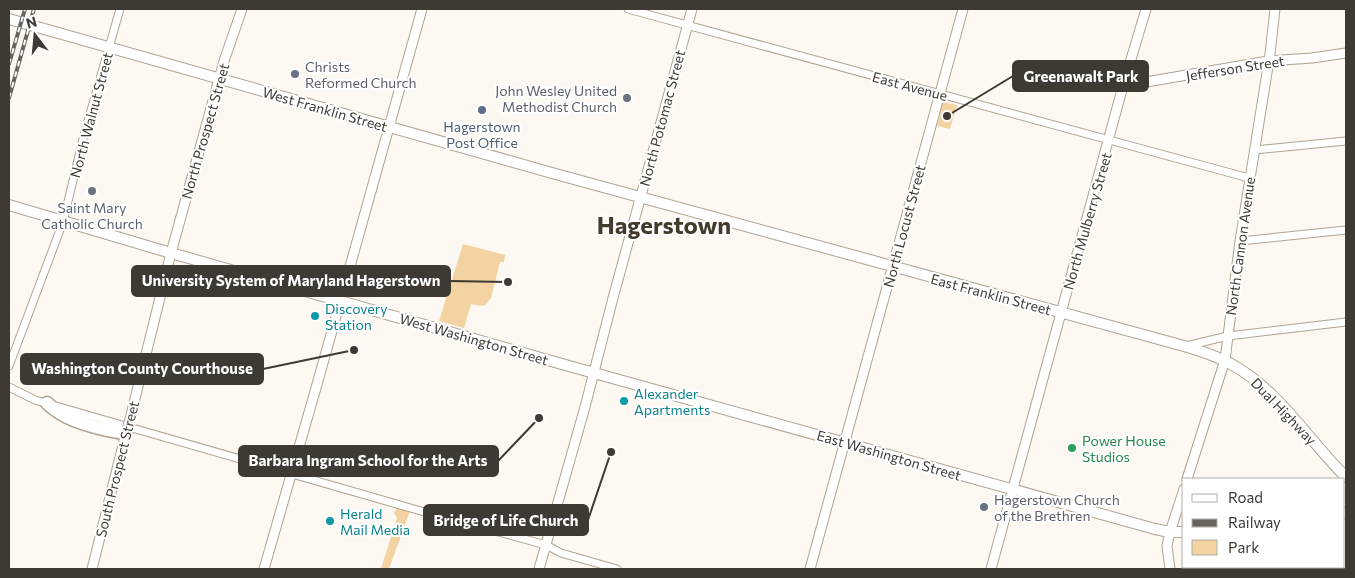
<svg xmlns="http://www.w3.org/2000/svg" width="1355" height="578" viewBox="0 0 1355 578" font-family="Commissioner,sans-serif">
	<rect width="100%" height="100%" fill="#fdf8f1"/>
	<path fill="#f2d3a1" d="M943,102L957,105L950,129L937,126Z
		M463,244L505,255L504,262H500L491,298L485,305L480,306L471,304L464,328L439,321Z
		M397,507L410,511L389,569H381L397,518L394,513Z"/>
	<g fill="none" stroke-linecap="round" stroke-linejoin="round">
		<g stroke="#afa493" stroke-width="9">
			<path id="minor" d="M628,9L1249,178
				M1254,150L1346,141
				M1240,241L1346,230
				M1186,346L1228,336L1346,322
				M9,366L63,222L84,135L120,9
				M9,387L35,400L421,511L546,545L561,553L617,569"/>
		</g>
		<g stroke="#afa493" stroke-width="11">
			<path id="tertiary" d="M1123,86L1268,61L1312,58L1346,53
				M1187,479L1225,360L1240,241L1270,54L1275,9
				M991,569L1123,86L1146,9
				M1170,569L1167,546L1170,532L1184,489"/>
		</g>
		<g stroke="#afa493" stroke-width="11">
			<path id="secondary" d="M130,419L171,253L224,61L242,9
				M92,569L126,433
				M264,569L316,388L422,9
				M539,569L585,407L613,298L692,9
				M810,569L963,9"/>
		</g>
		<g stroke="#afa493" stroke-width="12">
			<path id="primary" d="M9,19L552,173L1184,346C1200,351 1217,356 1231,364C1279,390 1308,440 1346,477
				M9,205L171,253L569,366L1155,529L1170,532H1184
				M1344,513H1346"/>
		</g>
		<g stroke="#afa493" stroke-width="15">
			<path id="motorway" d="M47,403C51,407 55,410 60,413C75,423 107,431 126,433"/>
		</g>
		<use href="#minor" stroke="#fff" stroke-width="7"/>
		<use href="#tertiary" stroke="#fff" stroke-width="9"/>
		<use href="#secondary" stroke="#fff" stroke-width="9"/>
		<use href="#primary" stroke="#fff" stroke-width="10"/>
		<use href="#motorway" stroke="#fff" stroke-width="12"/>
		<g stroke="#68635c" stroke-width="4">
			<path id="rail" d="M9,64L25,9
				M9,98L34,9"/>
		</g>
		<use href="#rail" stroke="#fff" stroke-width="2" stroke-dasharray="5.5" stroke-linecap="butt"/>
		<g stroke="#afa493" stroke-width="11" stroke-linecap="butt">
			<path id="secondary-bridge" d="M126,433L130,419"/>
		</g>
		<use href="#secondary-bridge" stroke="#fff" stroke-width="9"/>
	</g>
	<g fill="#6b7280" stroke="#fff" stroke-width="2">
		<circle cx="295" cy="74" r="5"/>
		<circle cx="627" cy="98" r="5"/>
		<circle cx="92" cy="191" r="5"/>
		<circle cx="984" cy="507" r="5"/>
	</g>
	<circle fill="#5c6f8a" stroke="#fff" stroke-width="2" cx="482" cy="110" r="5"/>
	<g fill="#0f9aa8" stroke="#fff" stroke-width="2">
		<circle cx="315" cy="316" r="5"/>
		<circle cx="624" cy="401" r="5"/>
		<circle cx="330" cy="521" r="5"/>
	</g>
	<circle fill="#2e9e5b" stroke="#fff" stroke-width="2" cx="1072" cy="448" r="5"/>
	<g text-anchor="middle" dominant-baseline="central" stroke-width="4" stroke-linejoin="round" paint-order="stroke">
		<g font-size="14" fill="#5b616d" stroke="#fff" text-anchor="start">
			<text x="305" y="66">Christs<tspan x="305" dy="16">Reformed Church</tspan></text>
			<text x="617" y="90" text-anchor="end">John Wesley United<tspan x="617" dy="16">Methodist Church</tspan></text>
			<text x="92" y="207" text-anchor="middle">Saint Mary<tspan x="92" dy="16">Catholic Church</tspan></text>
			<text x="994" y="499">Hagerstown Church<tspan x="994" dy="16">of the Brethren</tspan></text>
		</g>
		<g font-size="14" fill="#3e3932" stroke="#fff">
			<text transform="translate(1235 68) rotate(-9)">Jefferson Street</text>
			<text transform="translate(910 86) rotate(15)">East Avenue</text>
			<text transform="translate(325 109) rotate(16)">West Franklin Street</text>
			<text transform="translate(91 115) rotate(-75)">North Walnut Street</text>
			<text transform="translate(662 118) rotate(-75)">North Potomac Street</text>
			<text transform="translate(205 131) rotate(-74)">North Prospect Street</text>
			<text transform="translate(1087 221) rotate(-74)">North Mulberry Street</text>
			<text transform="translate(904 226) rotate(-75)">North Locust Street</text>
			<text transform="translate(1240 246) rotate(-82)">North Cannon Avenue</text>
			<text transform="translate(991 294) rotate(15)">East Franklin Street</text>
			<text transform="translate(474 339) rotate(16)">West Washington Street</text>
			<text transform="translate(1284 411) rotate(46)">Dual Highway</text>
			<text transform="translate(889 455) rotate(16)">East Washington Street</text>
			<text transform="translate(117 469) rotate(-76)">South Prospect Street</text>
		</g>
		<g font-size="14" fill="#4e5e75" stroke="#fff">
			<text x="482" y="126">Hagerstown<tspan x="482" dy="16">Post Office</tspan></text>
		</g>
		<g font-size="14" fill="#0d838f" stroke="#fff" text-anchor="start">
			<text x="325" y="308">Discovery<tspan x="325" dy="16">Station</tspan></text>
			<text x="634" y="393">Alexander<tspan x="634" dy="16">Apartments</tspan></text>
			<text x="340" y="513">Herald<tspan x="340" dy="16">Mail Media</tspan></text>
		</g>
		<g font-size="14" fill="#27864d" stroke="#fff" text-anchor="start">
			<text x="1082" y="440">Power House<tspan x="1082" dy="16">Studios</tspan></text>
		</g>
		<g font-size="24" font-weight="bold" fill="#433a2b" stroke="#fff">
			<text x="664" y="224">Hagerstown</text>
		</g>
	</g>
	<path fill="none" stroke="#3e3932" stroke-width="2" d="M947 116L1013 76M508 282L450 281M354 350L263 369M539 418L498 461M611 452L588 520"/>
	<g fill="#3e3932" stroke="#fff" stroke-width="2">
		<circle cx="947" cy="116" r="5"/>
		<circle cx="508" cy="282" r="5"/>
		<circle cx="354" cy="350" r="5"/>
		<circle cx="539" cy="418" r="5"/>
		<circle cx="611" cy="452" r="5"/>
	</g>
	<g fill="#3e3932" stroke="#3e3932" stroke-width="2">
		<rect x="1013" y="61" width="135" height="30" rx="5"/>
		<rect x="132" y="266" width="318" height="30" rx="5"/>
		<rect x="21" y="354" width="242" height="30" rx="5"/>
		<rect x="239" y="446" width="259" height="30" rx="5"/>
		<rect x="424" y="505" width="164" height="30" rx="5"/>
	</g>
	<g font-size="15" text-anchor="middle" font-weight="bold" fill="#fff">
		<text x="1081" y="82">Greenawalt Park</text>
		<text x="291" y="286">University System of Maryland Hagerstown</text>
		<text x="142" y="374">Washington County Courthouse</text>
		<text x="368" y="466">Barbara Ingram School for the Arts</text>
		<text x="506" y="526">Bridge of Life Church</text>
	</g>
	<rect width="1355" height="578" fill="none" stroke="#3e3932" stroke-width="20"/>
	<rect x="1182" y="478" width="162" height="90" fill="#ffffff" stroke="#b2b0ad"/>
	<rect x="1192" y="494" width="25" height="8" fill="#ffffff" stroke="#b2b0ad"/>
	<text x="1228" y="503" font-size="15" fill="#3e3932">Road</text>
	<rect x="1192" y="519" width="25" height="8" fill="#68635c" stroke="#b2b0ad"/>
	<text x="1228" y="528" font-size="15" fill="#3e3932">Railway</text>
	<rect x="1192" y="540" width="25" height="15" fill="#f2d3a1" stroke="#b2b0ad"/>
	<text x="1228" y="553" font-size="15" fill="#3e3932">Park</text>
	<g transform="translate(35 35) rotate(344)" stroke="#ffffff" stroke-width="4" paint-order="stroke">
	<path d="M0-4L9 19L0 12L-9 19Z" fill="#3e3932"/>
	<text y="-8" font-size="14" font-weight="bold" text-anchor="middle" fill="#3e3932">N</text>
	</g>
</svg>
